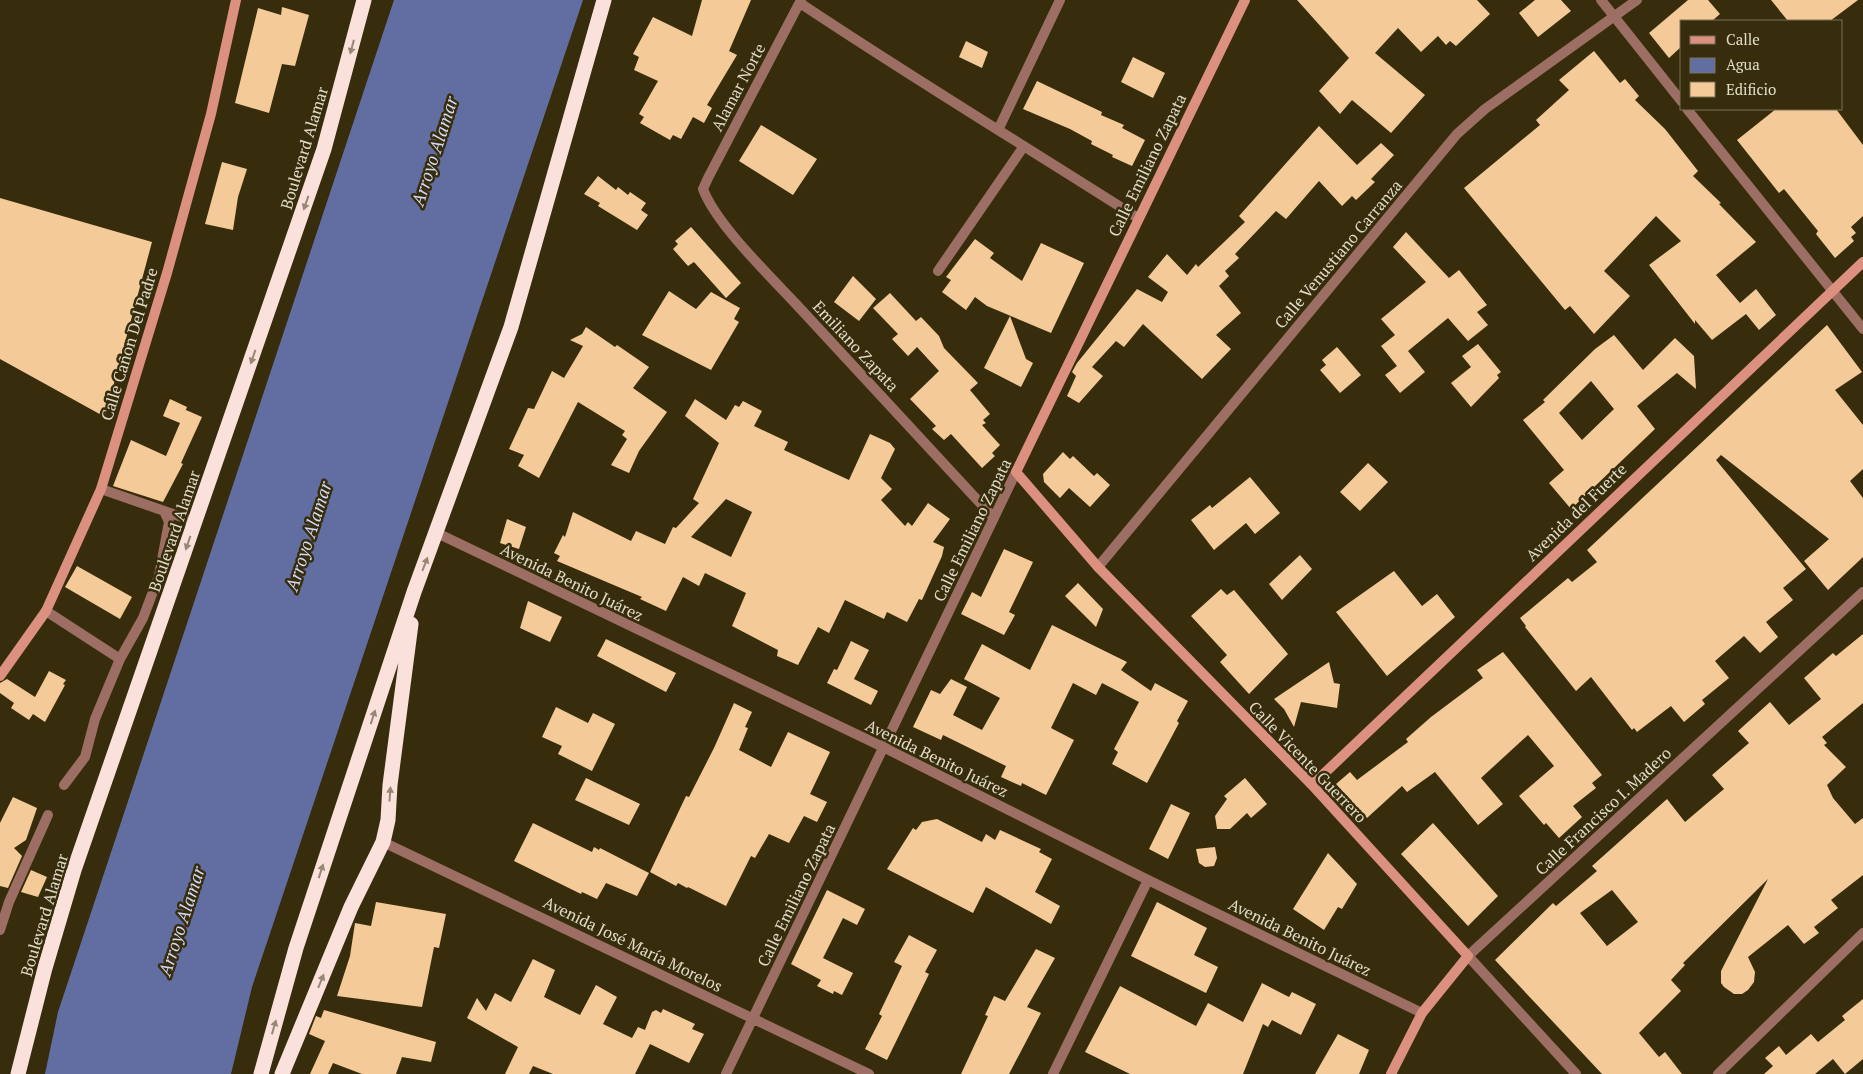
<svg xmlns="http://www.w3.org/2000/svg" width="1863" height="1074" viewBox="0 0 1863 1074" font-family="'PT Serif',serif">
	<rect width="100%" height="100%" fill="#372d0c"/>
	<path fill="#626ea1" d="M394,0H583L252,987L231,1074H45L58,1012Z"/>
	<path fill="#f4cb98" fill-rule="evenodd" d="M702,0H751L729,51L737,55L707,105L712,108L704,123L693,117L681,139L673,135L670,140L640,123L644,117L639,114L658,81L634,70L639,57L633,54L653,17L692,36Z
		M1297,0H1477L1490,14L1456,46L1450,41L1446,45L1438,36L1421,52L1398,28L1375,53L1425,95L1391,133L1352,100L1340,114L1319,91L1349,58Z
		M1535,0H1561L1571,11L1538,37L1519,13Z
		M1688,0H1708L1720,14L1712,21H1682V46L1669,58L1649,33Z
		M1771,0H1858L1830,21H1788Z
		M282,7L309,15L295,66L282,64L269,113L235,103L258,8L281,15Z
		M966,41L988,52L982,68L959,57Z
		M1594,51L1620,83L1625,79L1639,96L1635,100L1665,129L1698,171L1693,176L1721,203L1719,204L1756,242L1716,275L1740,303L1756,289L1776,315L1759,330L1746,314L1712,340L1695,320V324L1649,265L1681,241L1656,216L1604,271L1630,296L1594,334L1570,306L1565,310L1464,188L1540,125L1536,120L1569,90L1559,80Z
		M1133,57L1165,73L1153,98L1121,82Z
		M1037,81L1102,112L1101,115L1124,125L1122,128L1145,140L1132,166L1112,157L1113,155L1091,144L1092,141L1070,129L1023,109Z
		M1776,109H1836L1863,145V216L1851,227L1856,233L1851,237L1854,241L1835,258L1816,234L1818,231L1784,189L1779,193L1737,140Z
		M761,125L817,159L793,195L739,161Z
		M1319,126L1357,165L1381,143L1394,155L1371,179L1375,182L1356,200L1352,196L1342,206L1319,181L1286,219L1276,211L1235,254L1239,258L1225,271L1229,276L1219,286L1241,313L1216,335L1231,349L1202,379L1143,324L1124,347L1116,341L1092,367L1103,376L1079,403L1067,396L1076,376L1072,372L1077,363L1137,289L1162,302L1168,292L1148,277L1167,254L1187,275L1196,264L1198,267L1245,222L1239,216Z
		M222,162L247,169L238,197L233,230L205,224Z
		M598,176L616,190L618,187L628,195L630,192L646,203L641,210L648,215L637,230L598,206L600,203L584,194Z
		M0,198L152,242L105,417L0,359Z
		M691,227L741,283L726,298L694,262L688,266L673,249L678,244L675,241Z
		M1406,232L1449,278L1459,270L1487,305L1477,312L1488,325L1468,341L1448,318L1408,351L1425,372L1400,393L1385,375L1397,366L1381,346L1395,335L1381,319L1426,282L1393,247Z
		M975,239L994,253L990,258L1022,281L1041,243L1084,263L1051,333L987,306L975,297L966,310L942,292L951,280L946,277Z
		M853,276L876,299L859,321L834,302Z
		M669,291L696,309L711,292L740,308L734,319L739,322L711,370L642,335Z
		M890,293L916,321L921,317L939,336L944,348L978,383L970,390L990,414L983,420L986,423L982,425L1000,445L992,453L995,456L982,468L951,434L944,440L932,429L936,426L910,399L939,371L917,347L908,356L892,339L898,334L873,308Z
		M1010,316L1026,359L1033,363L1021,387L984,368Z
		M1827,325L1862,372L1835,390L1863,425V469L1850,481L1863,498V557L1828,590L1804,561L1829,539L1721,455L1716,460L1806,569L1783,588L1793,600L1766,622L1778,637L1760,653L1744,636L1715,661L1729,678L1702,700L1705,704L1684,722L1671,706L1637,732L1634,728L1632,730L1591,677L1576,691L1525,627L1526,626L1520,618L1568,578L1572,582L1597,562L1587,550Z
		M586,327L615,347L617,345L649,367L633,388L667,412L639,451L629,473L611,465L627,439L622,435L625,431L578,402L539,478L518,466L524,455L509,449L528,408L534,409L552,371L564,378L583,346L570,340L582,334Z
		M1614,335L1643,370L1675,338L1694,356L1696,389L1677,373L1637,406L1655,429L1571,509L1549,483L1564,470L1523,420L1545,402L1543,400L1595,349ZM1591,381L1614,409L1582,440L1559,413Z
		M1478,344L1501,372L1497,375L1499,378L1471,407L1451,383L1471,367L1462,356Z
		M1337,347L1361,375L1340,393L1320,370L1326,365L1322,360Z
		M170,399L187,407L185,412L186,410L202,417L181,463L183,464L163,502L113,486L131,440L166,456L180,423L163,416Z
		M695,399L726,420L735,405L739,407L743,401L762,411L754,426L788,442L784,450L849,480L870,434L890,443L895,449L881,478L892,489L881,500L905,526L908,522L912,526L928,503L950,519L933,542L944,547L942,556L922,600L919,599L907,622L887,612L884,619L845,600L829,633L818,627L798,665L777,656L778,650L732,626L746,593L705,573L699,586L683,577L666,611L640,599L642,597L557,561L560,556L554,553L563,535L565,537L573,512L631,541L636,531L665,544L673,527L676,528L699,503L693,499L719,443L685,416ZM726,499L752,512L731,557L691,537Z
		M1063,452L1070,459L1073,456L1094,476L1097,473L1110,485L1090,507L1069,488L1060,498L1044,482L1043,474Z
		M1368,463L1388,482L1360,511L1340,492Z
		M1250,477L1280,513L1255,534L1246,523L1214,550L1191,520L1210,505L1212,508Z
		M507,519L526,527L519,549L500,543Z
		M1004,549L1033,562L1009,612L1015,615L1004,635L961,614L972,592L981,597Z
		M1300,555L1312,569L1282,600L1269,584Z
		M77,566L132,597L120,619L65,587Z
		M1394,571L1422,606L1437,594L1455,617L1387,676L1336,612Z
		M1078,583L1103,609L1096,627L1065,596Z
		M1221,589L1227,595L1234,590L1288,654L1249,694L1220,662L1227,655L1191,616Z
		M528,601L562,617L550,642L520,628Z
		M1052,625L1127,662L1121,670L1151,691L1155,683L1188,701L1177,721L1179,723L1147,783L1112,764L1118,752L1114,749L1139,702L1102,683L1096,695L1073,683L1051,728L1074,740L1046,795L1022,783L1021,786L1001,777L1006,766L943,735L941,740L913,727L931,690L940,694L951,679L967,687L953,715L982,730L1000,698L964,679L982,644L1030,670Z
		M1863,634V703L1822,737L1827,743L1824,745L1846,767L1827,785L1833,798L1855,824L1863,818V875L1831,900L1838,908L1814,927L1819,933L1804,944L1788,925L1748,957L1755,972L1754,982L1748,990L1742,994H1734L1724,987L1721,983V971L1768,879L1683,963L1685,965L1671,980L1681,991L1639,1033L1659,1057L1665,1052L1682,1074H1602L1495,960L1553,903L1556,906L1597,871L1592,866L1667,799L1685,822L1724,789L1712,775L1749,743L1738,731L1770,702L1789,725L1821,699L1804,678L1833,653L1836,656ZM1612,890L1638,922L1607,946L1580,913Z
		M606,639L676,673L666,692L597,656Z
		M851,641L869,650L854,679L878,691L871,705L827,683L834,669L837,670Z
		M1503,652L1602,775L1592,783L1596,788L1573,806L1582,817L1559,838L1546,823L1544,825L1519,796L1554,766L1528,735L1481,778L1503,804L1478,825L1435,772L1407,792L1402,786L1367,818L1336,784L1350,772L1357,780L1408,742L1406,739L1431,717L1483,678L1477,670Z
		M1329,662L1334,683L1340,684L1337,708L1301,702L1294,727L1284,709L1274,699Z
		M49,671L66,680L63,684L65,685L45,722L33,714L29,720L11,708L14,703L0,693V683L7,679L35,697Z
		M734,703L752,712L745,727L748,728L739,750L771,767L788,732L830,752L810,794L827,802L817,822L804,816L789,843L769,834L755,858L751,856L726,906L688,887L687,888L678,883L676,886L650,872L686,796L689,797L714,748Z
		M556,707L588,723L593,713L615,724L592,771L558,754L562,746L542,737Z
		M586,778L640,804L629,825L575,800Z
		M1245,778L1267,804L1251,818L1247,813L1230,829H1217L1215,816L1227,799L1224,796Z
		M13,797L37,808L26,840L14,848L22,856L8,888L0,886V823Z
		M1171,804L1190,813L1168,859L1149,849Z
		M937,819L982,842L986,834L995,840L1000,830L1041,849L1039,852L1052,859L1035,892L1060,906L1051,924L986,887L973,913L887,869L913,828L916,830L922,822Z
		M533,823L592,852L594,847L599,850L600,848L649,873L637,896L606,883L597,899L582,892L581,894L514,861Z
		M1433,823L1498,896L1468,926L1401,854Z
		M1215,847L1217,858L1214,866L1205,867L1199,863L1196,849Z
		M1328,853L1357,884L1342,909L1338,907L1324,930L1293,909Z
		M31,870L47,877L38,897L21,892Z
		M827,890L865,909L857,925L843,918L823,958L853,973L842,995L834,991L833,994L817,986L821,980L791,964Z
		M376,902L446,914L439,948L434,947L422,1007L337,996L350,956L355,923L371,926Z
		M1157,902L1207,928L1194,955L1218,967L1206,993L1131,956Z
		M909,935L937,950L925,972L929,974L887,1060L865,1049L882,1016L879,1014L902,966L894,962Z
		M1036,949L1055,958L1027,1007L1041,1013L1009,1074H961L988,1016L985,1015L994,996L1005,1001Z
		M533,959L555,970L544,997L580,1015L596,985L617,997L603,1024L632,1038L638,1027L645,1030L652,1012L656,1010L661,1013L663,1009L695,1024L692,1029L704,1034L689,1063L650,1044L635,1074H553L533,1066L529,1074H505L518,1047L467,1018L477,998L486,1011L495,993L511,1002Z
		M1262,983L1289,997L1292,992L1316,1004L1301,1035L1272,1020L1268,1027L1263,1024L1243,1074H1130L1085,1052L1120,986L1196,1026L1208,1003L1243,1022Z
		M1863,999V1059L1845,1074L1833,1059L1815,1074H1764L1773,1066L1765,1058L1779,1046L1786,1055L1811,1034L1818,1042L1845,1020L1842,1016Z
		M324,1010L436,1042L431,1062L402,1057L396,1074H362L333,1063L328,1074H310L325,1041L309,1034L316,1016L321,1018Z
		M1338,1034L1369,1050L1359,1074H1315Z"/>
	<g fill="none" stroke-linecap="round" stroke-linejoin="round">
		<path stroke="#9d6e63" stroke-width="10" d="M801,0L708,178L703,189C716,224 769,275 796,304C862,375 928,447 994,518
			M1601,0L1682,102
			M800,3C911,77 1025,146 1138,218
			M1687,109L1863,329
			M999,128L1060,0
			M938,271L1024,146
			M101,489L196,522
			M437,533L885,748L1148,880L1422,1013
			M1098,567L1457,134L1485,109L1637,0
			M46,611L120,659
			M64,785L85,757L95,719L120,659L143,618L159,576L169,522L164,511
			M383,842L869,1074
			M0,930L9,902L48,815
			M726,1074L1016,472
			M1053,1074L1148,880
			M1576,1074L1468,956L1863,592
			M1718,1074L1863,933"/>
		<path stroke="#dc9180" stroke-width="10" d="M1245,0L1016,472L1098,567L1312,785L1468,956L1422,1013L1391,1074
			M0,676L46,611L101,489L167,273L211,114L236,0
			M1312,785L1863,262"/>
		<path stroke="#fae1db" stroke-width="15" d="M18,1074L45,968L74,870L324,149L364,0
			M261,1074L296,948L414,592L511,327L604,0
			M282,1074L351,907L383,842L388,820L390,785L411,624"/>
	</g>
	<defs><path id="oneway-solid" d="M-6-.8H1V-3.2L6.5 0L1 3.2V.8H-6Z" transform="scale(1.25)"/></defs>
	<g fill="#988774">
		<use href="#oneway-solid" transform="translate(352 47) rotate(105)"/>
		<use href="#oneway-solid" transform="translate(306 203) rotate(109)"/>
		<use href="#oneway-solid" transform="translate(253 357) rotate(109)"/>
		<use href="#oneway-solid" transform="translate(188 543) rotate(109)"/>
		<use href="#oneway-solid" transform="translate(425 564) rotate(-69)"/>
		<use href="#oneway-solid" transform="translate(373 717) rotate(-72)"/>
		<use href="#oneway-solid" transform="translate(390 794) rotate(-86)"/>
		<use href="#oneway-solid" transform="translate(321 871) rotate(-72)"/>
		<use href="#oneway-solid" transform="translate(321 981) rotate(-68)"/>
		<use href="#oneway-solid" transform="translate(274 1027) rotate(-74)"/>
	</g>
	<g text-anchor="middle" dominant-baseline="central" stroke-width="5" stroke-linejoin="round" paint-order="stroke">
		<g font-size="16" fill="#e1dcc9" stroke="#372d0c">
			<text transform="translate(738 87) rotate(-62)">Alamar Norte</text>
			<text transform="translate(304 148) rotate(-73)">Boulevard Alamar</text>
			<text transform="translate(1147 165) rotate(-64)">Calle Emiliano Zapata</text>
			<text transform="translate(1338 254) rotate(-50)">Calle Venustiano Carranza</text>
			<text transform="translate(129 344) rotate(-73)">Calle Cañon Del Padre</text>
			<text transform="translate(856 346) rotate(47)">Emiliano Zapata</text>
			<text transform="translate(1576 512) rotate(-44)">Avenida del Fuerte</text>
			<text transform="translate(972 530) rotate(-64)">Calle Emiliano Zapata</text>
			<text transform="translate(174 531) rotate(-71)">Boulevard Alamar</text>
			<text transform="translate(572 582) rotate(26)">Avenida Benito Juárez</text>
			<text transform="translate(937 758) rotate(26)">Avenida Benito Juárez</text>
			<text transform="translate(1308 762) rotate(46)">Calle Vicente Guerrero</text>
			<text transform="translate(1603 811) rotate(-43)">Calle Francisco I. Madero</text>
			<text transform="translate(796 895) rotate(-64)">Calle Emiliano Zapata</text>
			<text transform="translate(44 915) rotate(-73)">Boulevard Alamar</text>
			<text transform="translate(1300 937) rotate(26)">Avenida Benito Juárez</text>
			<text transform="translate(633 944) rotate(26)">Avenida José María Morelos</text>
		</g>
		<g font-size="18" font-style="italic" fill="#d2dafa" stroke="#372d0c">
			<text transform="translate(434 151) rotate(-72)">Arroyo Alamar</text>
			<text transform="translate(308 536) rotate(-72)">Arroyo Alamar</text>
			<text transform="translate(181 921) rotate(-72)">Arroyo Alamar</text>
		</g>
	</g>
	<rect x="1680" y="20" width="162" height="90" fill="#372d0c" stroke="#7b7358"/>
	<rect x="1690" y="36" width="25" height="8" fill="#dc9180" stroke="#7b7358"/>
	<text x="1726" y="45" font-size="15" fill="#e1dcc9">Calle</text>
	<rect x="1690" y="58" width="25" height="15" fill="#626ea1" stroke="#7b7358"/>
	<text x="1726" y="70" font-size="15" fill="#e1dcc9">Agua</text>
	<rect x="1690" y="82" width="25" height="15" fill="#f4cb98" stroke="#7b7358"/>
	<text x="1726" y="95" font-size="15" fill="#e1dcc9">Edificio</text>
</svg>
